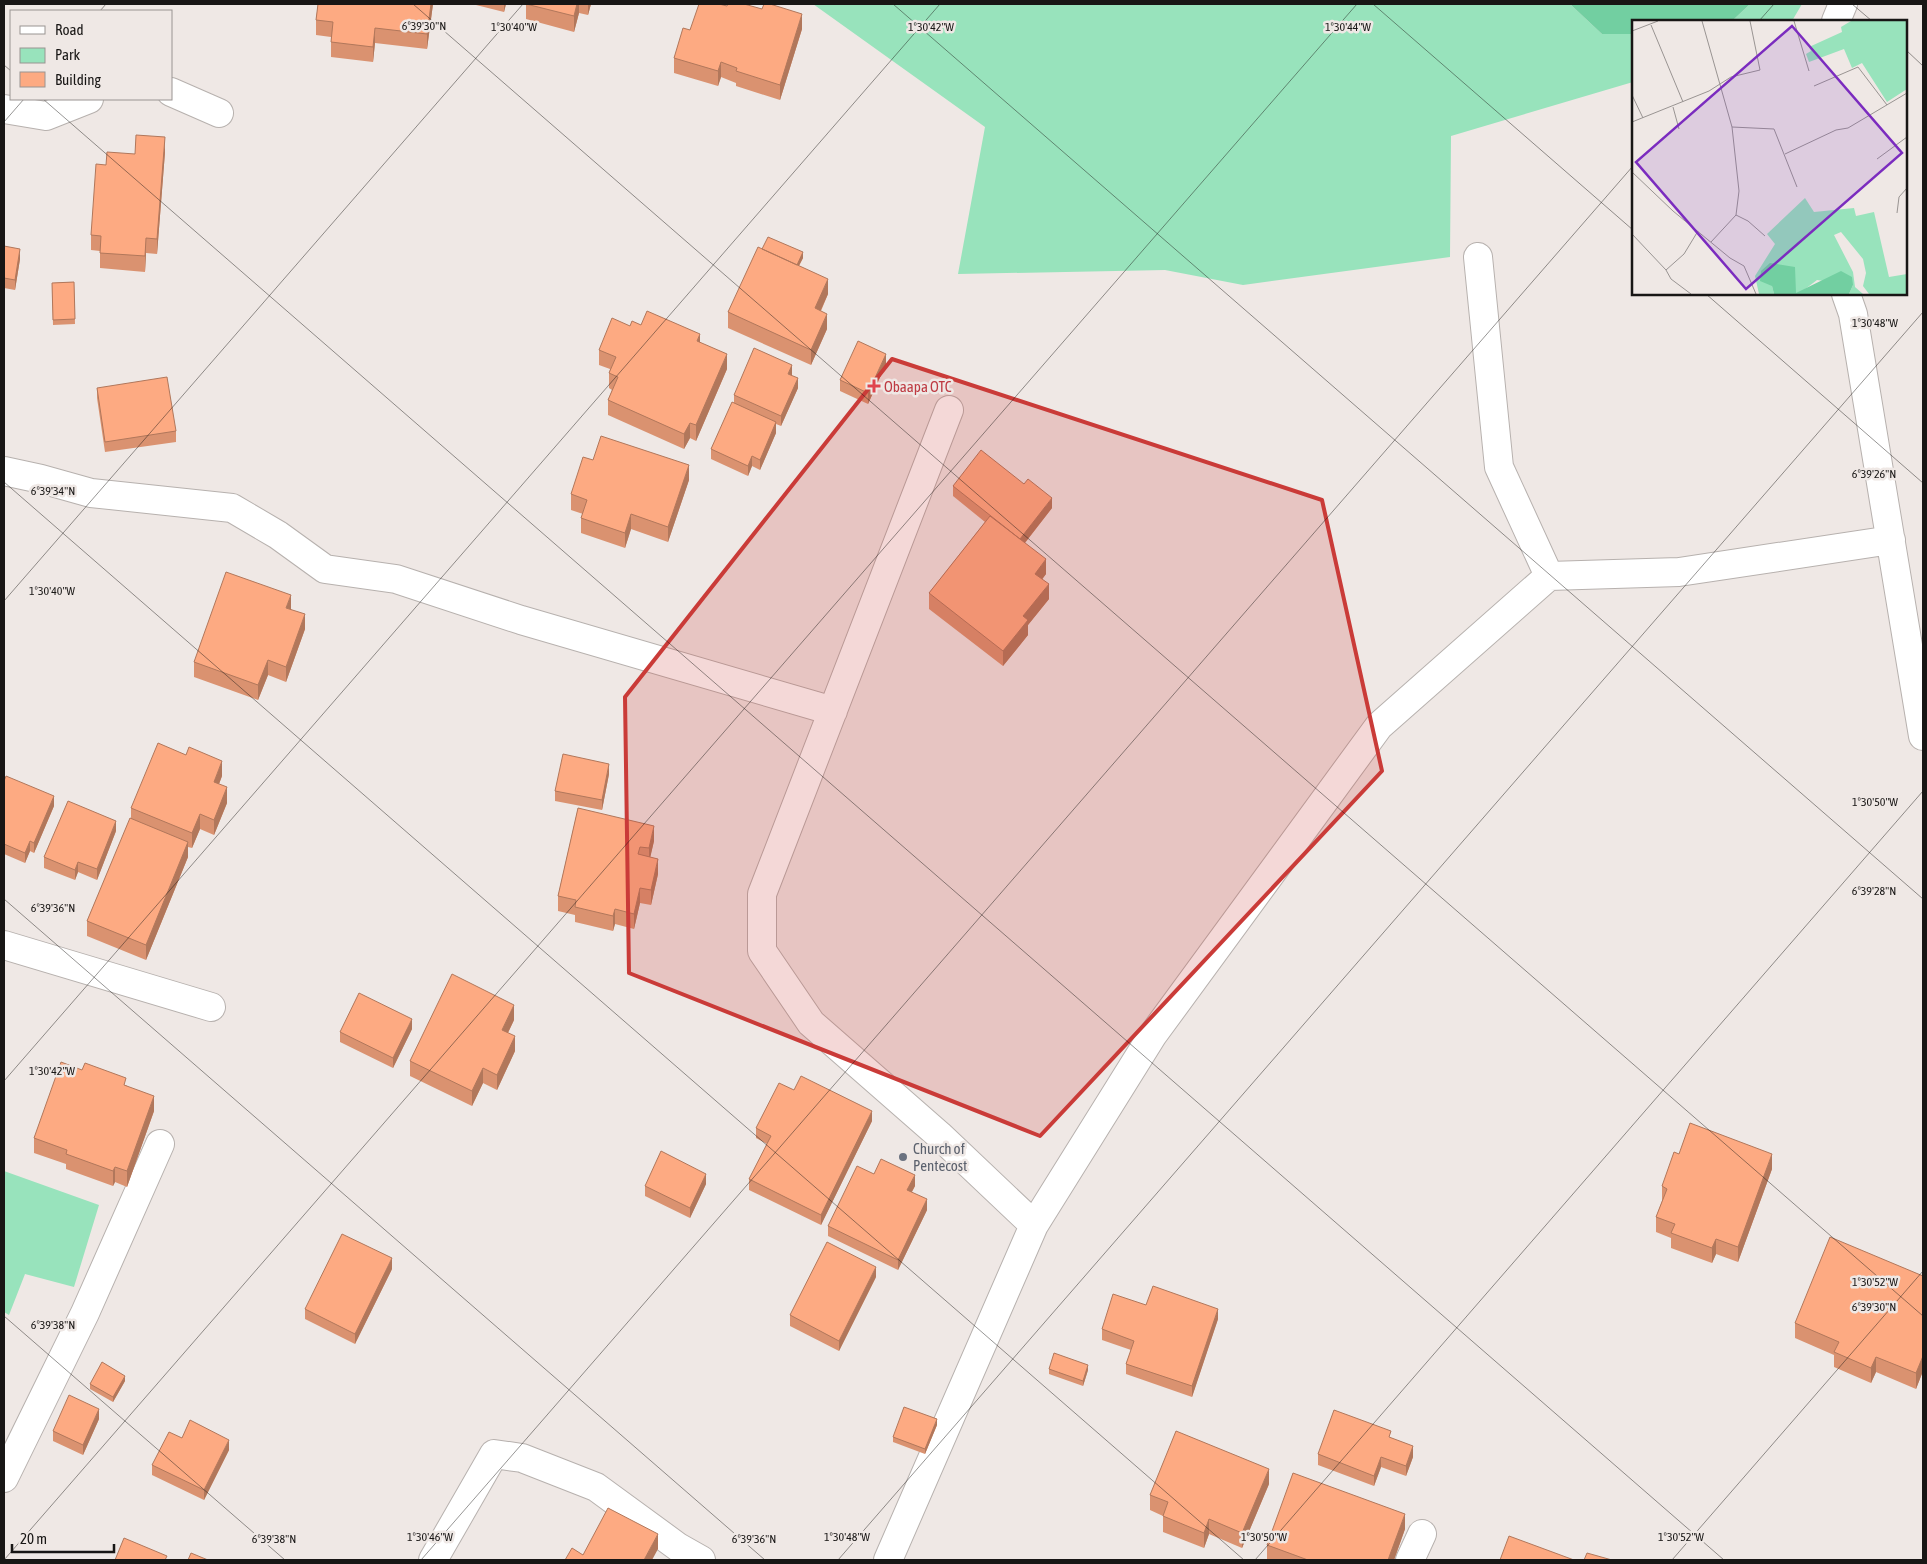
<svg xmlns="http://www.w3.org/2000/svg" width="1927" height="1564" viewBox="0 0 1927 1564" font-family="'Asap Condensed',sans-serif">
	<rect width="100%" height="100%" fill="#efe8e5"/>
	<path fill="#98e3bc" d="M813,4H1570L1602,34H1633V82L1451,136L1450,257L1243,285L1165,270L958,274L985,127Z
		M1750,4H1802L1792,21H1732Z
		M4,1171L99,1205L74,1287L25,1274L9,1315L4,1312Z"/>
	<path fill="#72cfa1" d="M1570,4H1750L1732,21H1633V34H1602Z"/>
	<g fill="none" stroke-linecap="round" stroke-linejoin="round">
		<g stroke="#b7b1ae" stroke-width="30">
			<path id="minor" d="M1836,21L1843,4
				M171,92L219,113
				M4,109L46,116L89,99
				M1478,257L1499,467L1549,576
				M1846,294L1853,314L1923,736
				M949,410L762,894V951L811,1023L939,1135L1034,1225
				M4,471L41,479L91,493L232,508L278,535L325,569L396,579L521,620L833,711
				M4,945L211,1007
				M4,1478L85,1313L160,1144
				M433,1560L494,1454L522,1458L596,1487L678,1547L701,1560
				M888,1560L1034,1225L1152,1036L1379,726L1549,576L1679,572L1891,540
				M1410,1560L1422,1534"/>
		</g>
		<use href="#minor" stroke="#fff" stroke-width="28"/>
	</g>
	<path fill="#da9270" d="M318,4H433L427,49L375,43L373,62L331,57V37L316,35V20Z
		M472,4H506L504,12Z
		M526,4H591L588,15L579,13L574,32L526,19Z
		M802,29L780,100L736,86V83L721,77L718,86L674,73V58L690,30Z
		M165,152L157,254L146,253L145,272L100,268V251L91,250V235L106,165L135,154Z
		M4,246L20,259L15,290L4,288Z
		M762,249L803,258L799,266L828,294L821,311L827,329L811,365L728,328V312Z
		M74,282L75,324L53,325L52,283Z
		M641,325L700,342L727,369L696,441L690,438L684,449L608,415V400L612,390L609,388V373L610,369L599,365V350L630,326Z
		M886,364L868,404L840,391V380Z
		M792,376L798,388L781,426L776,424V433L760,470L752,466L748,476L711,459V449L734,403V395Z
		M97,388L176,431V442L105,452L97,398Z
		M593,460L689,480L668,542L631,529L625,548L581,533V518L583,514L571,510V494Z
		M953,486L1052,508L1025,543L1046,574L1042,579L1049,599L1028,625V635L1003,666L929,609V593L985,522L953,496Z
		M291,609L305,629L286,682L268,675L258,700L194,677V662Z
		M609,774L602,810L555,801V791Z
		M222,776L219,784L227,803L214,835L200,829L192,848L188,847V857L146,960L87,936V921L131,818V808Z
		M4,781L54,806L34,853L30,851L25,863L4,854Z
		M578,808L654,841L650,857L658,874L651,905L640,903L634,929L615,924L613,931L575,922V915L558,911V896Z
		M116,831L97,880L78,872L75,880L44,868V857Z
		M514,1020L508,1033L515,1051L497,1090L483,1083L472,1106L410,1076V1061Z
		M412,1029L393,1068L340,1042V1032Z
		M126,1085L154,1111L127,1187L115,1182L113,1186L66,1169V1164L34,1153V1138Z
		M794,1090L872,1121L821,1225L749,1190V1179L767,1144L756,1138V1128Z
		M1679,1154L1772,1169L1738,1262L1716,1254L1712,1263L1671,1248V1238L1656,1232V1217L1662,1201V1186Z
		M874,1174L915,1186L912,1192L927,1210L898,1270L828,1236V1226Z
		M706,1184L690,1218L645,1196V1186Z
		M392,1269L355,1344L305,1319V1309Z
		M1923,1276V1371L1916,1389L1876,1372L1871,1383L1834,1367V1355L1795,1338V1323Z
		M876,1277L839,1351L790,1326V1315Z
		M1146,1305L1218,1319L1192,1397L1126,1374V1364L1131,1350L1102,1340V1329Z
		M1049,1369L1088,1370L1083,1386L1049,1374Z
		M125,1381L113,1402L90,1389V1384Z
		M99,1419L83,1455L53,1441V1431Z
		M937,1425L925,1454L893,1442V1437Z
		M182,1438L229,1450L204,1500L152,1475V1465Z
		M1391,1438L1413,1457L1406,1476L1381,1467L1374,1486L1318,1465V1454Z
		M1269,1484L1242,1548L1209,1534L1204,1548L1163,1532V1516L1150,1510V1495Z
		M1405,1529L1394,1560H1267V1545Z"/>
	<path fill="#b1775b" d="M431,4H433L427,49V34Z
		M504,4H506L504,12Z
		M577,4H579V13L574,32V16Z
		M588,4H591L588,15Z
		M802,14V29L780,100V85Z
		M375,28V43L373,62V47Z
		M721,62V77L718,86V71Z
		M165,137V152L157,254V239Z
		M146,238V253L145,272V256Z
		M20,249V259L15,290V280Z
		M803,252V258L796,271V266Z
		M828,279V294L815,323V308Z
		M827,314V329L811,365V350Z
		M700,334V350L697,341Z
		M727,354V369L696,441V425Z
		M886,354V364L868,404V393Z
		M792,365V376L788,374Z
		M798,378V388L781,426V416Z
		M776,422V433L760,470V460Z
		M690,423V438L684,449V434Z
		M752,456V466L748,476V466Z
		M689,465V480L668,542V527Z
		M1052,498V508L1020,549V539Z
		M631,514V529L625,548V533Z
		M1046,559V574L1035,589V574Z
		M1049,584V599L1028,625V635L1003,666V651L1023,616Z
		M291,595V610L286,608Z
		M305,614V629L286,682V667Z
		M268,660V675L258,700V685Z
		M222,761V776L214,797V782Z
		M609,764V774L602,810V800Z
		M227,787V803L214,835V820Z
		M54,796V806L34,853V843Z
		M200,814V829L192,848V833Z
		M116,821V831L97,880V869Z
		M654,826V841L649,863V848Z
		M30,841V851L25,863V853Z
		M188,842V857L146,960V945Z
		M658,859V874L651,905V890Z
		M78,862V872L75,880V870Z
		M640,888V903L634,929V914Z
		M615,909V924L613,931V916Z
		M514,1005V1020L502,1045V1030Z
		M412,1019V1029L393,1068V1058Z
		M515,1036V1051L497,1090V1075Z
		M483,1068V1083L472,1106V1091Z
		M154,1096V1111L127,1187V1171Z
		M872,1111V1121L821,1225V1215Z
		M1772,1154V1169L1738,1262V1247Z
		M115,1167V1182L113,1186V1171Z
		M706,1174V1184L690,1218V1208Z
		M915,1175V1186L907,1200V1190Z
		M927,1199V1210L898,1270V1260Z
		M1716,1239V1254L1712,1263V1248Z
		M392,1258V1269L355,1344V1334Z
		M876,1267V1277L839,1351V1341Z
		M1218,1309V1319L1192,1397V1386Z
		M1923,1356V1371L1916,1389V1373Z
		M1876,1357V1372L1871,1383V1368Z
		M1088,1365V1370L1083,1386V1381Z
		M125,1376V1381L113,1402V1397Z
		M99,1409V1419L83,1455V1445Z
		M937,1419V1425L925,1454V1449Z
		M229,1440V1450L204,1500V1490Z
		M1413,1446V1457L1406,1476V1466Z
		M1381,1457V1467L1374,1486V1476Z
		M1269,1469V1484L1242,1548V1533Z
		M1405,1514V1529L1394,1560H1388Z
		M1209,1519V1534L1204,1548V1533Z
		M658,1534V1549L652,1560H644Z"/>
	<path fill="#fdaa82" stroke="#b1775b" d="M318,4H431L427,34L375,28L373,47L331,42L333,22L316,20Z
		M526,4H577L574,16Z
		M699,4H719L727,6L728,4H744L762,9L764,4H770L802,14L780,85L736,71L737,68L721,62L718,71L674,58L683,28L690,30Z
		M136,135L165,137L157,239L146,238L145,256L100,253L101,236L91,235L96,164L106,165L107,152L135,154Z
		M768,237L803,252L797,265L762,249Z
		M4,246L20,249L15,280L4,278Z
		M758,247L828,279L815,308L827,314L811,350L728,312Z
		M74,282L75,319L53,320L52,283Z
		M647,311L700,334L697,341L727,354L696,425L690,423L684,434L608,400L618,377L609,373L616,357L599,350L612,318L630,326L632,321L641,325Z
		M858,341L886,354L868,393L840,380Z
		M754,348L792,365L788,374L798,378L781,416L734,395Z
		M167,377L176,431L105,442L97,388Z
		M732,402L776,422L760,460L752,456L748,466L711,449Z
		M601,436L689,465L668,527L631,514L625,533L581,518L587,500L571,494L583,457L593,460Z
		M981,450L1024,484L1028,479L1052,498L1020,539L953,486Z
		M990,516L1046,559L1035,574L1049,584L1023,616L1028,620L1003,651L929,593Z
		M226,572L291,595L286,608L305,614L286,667L268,660L258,685L194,662Z
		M158,743L186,755L189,747L222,761L214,782L227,787L214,820L200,814L192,833L131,808Z
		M563,754L609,764L602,800L555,791Z
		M6,776L54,796L34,843L30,841L25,853L4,844V781Z
		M68,801L116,821L97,869L78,862L75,870L44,857Z
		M578,808L654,826L649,848L640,847L638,854L658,859L651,890L640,888L634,914L615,909L613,916L575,907L576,900L558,896Z
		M130,818L188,842L146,945L87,921Z
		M452,974L514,1005L502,1030L515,1036L497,1075L483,1068L472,1091L410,1061Z
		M359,993L412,1019L393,1058L340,1032Z
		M61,1062L82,1070L85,1063L126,1078L124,1085L154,1096L127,1171L115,1167L113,1171L66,1154L67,1150L34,1138Z
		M801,1076L872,1111L821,1215L749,1179L771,1136L756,1128L779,1083L794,1090Z
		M1690,1123L1772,1154L1738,1247L1716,1239L1712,1248L1671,1233L1675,1224L1656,1217L1667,1189L1662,1186L1674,1152L1679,1154Z
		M661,1151L706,1174L690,1208L645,1186Z
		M881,1159L915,1175L907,1190L927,1199L898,1260L828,1226L857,1166L874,1174Z
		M342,1234L392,1258L355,1334L305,1309Z
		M1830,1237L1923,1276V1356L1916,1373L1876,1357L1871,1368L1834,1352L1839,1342L1795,1323Z
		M827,1242L876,1267L839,1341L790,1315Z
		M1153,1286L1218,1309L1192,1386L1126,1364L1134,1341L1102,1329L1113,1294L1146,1305Z
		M1054,1353L1088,1365L1083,1381L1049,1369Z
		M102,1362L125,1376L113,1397L90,1384Z
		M69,1395L99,1409L83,1445L53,1431Z
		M904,1407L937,1419L925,1449L893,1437Z
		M1334,1410L1391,1431L1389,1437L1413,1446L1406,1466L1381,1457L1374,1476L1318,1454Z
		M190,1420L229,1440L204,1490L152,1465L169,1432L182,1438Z
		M1176,1431L1269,1469L1242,1533L1209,1519L1204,1533L1163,1516L1168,1502L1150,1495Z
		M1293,1473L1405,1514L1388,1560H1308L1267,1545Z
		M608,1508L658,1534L644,1560H565L572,1548L583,1555Z
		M1509,1536L1574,1560H1500Z
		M124,1538L167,1556L165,1560H115Z
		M191,1553L208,1560H188Z
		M1587,1553L1612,1560H1584Z"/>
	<path fill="#ca3b38" fill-opacity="0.2" stroke="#ca3b38" stroke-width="4" stroke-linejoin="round" d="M892,359L1322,500L1382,771L1040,1136L629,973L625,697Z"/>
	<path fill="none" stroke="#181615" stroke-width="1" stroke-opacity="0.45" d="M413,4L1923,1316M893,4L1923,899M1373,4L1633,230M1852,4L1872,21M100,11L106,4M1759,21L1774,4M1906,50L1923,66M4,65L11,71M43,99L1724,1560M4,122L24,99M1706,294L1923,483M4,482L1244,1560M4,601L523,4M4,899L765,1560M4,1081L940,4M4,1316L285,1560M4,1560L1357,4M421,1560L1633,166M838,1560L1923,312M1255,1560L1923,791M1672,1560L1923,1271"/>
	<path fill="#e0444e" stroke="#efe8e5" stroke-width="2" d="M871.5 378.5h5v5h5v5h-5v5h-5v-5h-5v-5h5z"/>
	<circle fill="#6b7280" stroke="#efe8e5" stroke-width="2" cx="903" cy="1157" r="5"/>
	<g text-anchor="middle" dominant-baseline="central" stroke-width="5" stroke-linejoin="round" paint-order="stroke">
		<g font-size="15" fill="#be3a42" stroke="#efe8e5" text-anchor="start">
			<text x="884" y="386">Obaapa OTC</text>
		</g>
		<g font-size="15" fill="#5b616d" stroke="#efe8e5" text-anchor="start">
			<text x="913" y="1148">Church of<tspan x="913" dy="17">Pentecost</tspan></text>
		</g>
	</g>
	<g transform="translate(1632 20)">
		<rect width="275" height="275" fill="#efe8e5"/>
		<path d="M219,1H275V69L255,82L230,43L220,48L212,29L177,42L174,34L179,31L177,27L210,12L209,7ZM173,178L182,192L222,188L224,196L242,192L257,257L275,254V274H237L231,266L234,253L231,239L209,212L202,215L221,252L223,267L231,274H217L221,265L185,260L168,273H163V247L140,266L142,274H127L123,256L143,224L135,214Z" fill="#98e3bc"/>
		<path d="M138,243L163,247L164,273L209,251L220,257L221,265L217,274H142L140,266L128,261L129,251Z" fill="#72cfa1"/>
		<path fill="none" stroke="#999492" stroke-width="1" d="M70,1L100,107L107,171L104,195L79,222M162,1L177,51M19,5L51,82M0,11L26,1M182,66L226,47L255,85M0,75L11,98M41,87L47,109M0,102L77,71L99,57L128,50L118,1M100,107L142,109L165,167M153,134L204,110L216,108L275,73M245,139L275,117M0,152L41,191L98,238L112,246L124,274M265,193L267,177L275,168M104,195L116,201L133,216M0,214L34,250M59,274L39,259L34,250L52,234L66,211"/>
		<path fill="#7b2cbf" fill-opacity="0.15" stroke="#7b2cbf" stroke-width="2.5" d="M160,6L270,133L114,269L4,142Z"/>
		<rect width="275" height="275" fill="none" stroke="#181615" stroke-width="2.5"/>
	</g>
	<g font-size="12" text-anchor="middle" fill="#181615" stroke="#efe8e5" stroke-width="5" stroke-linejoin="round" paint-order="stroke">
		<text x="424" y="30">6°39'30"N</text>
		<text x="514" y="31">1°30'40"W</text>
		<text x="931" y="31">1°30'42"W</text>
		<text x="1348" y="31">1°30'44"W</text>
		<text x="1875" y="327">1°30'48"W</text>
		<text x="1874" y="478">6°39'26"N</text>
		<text x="53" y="495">6°39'34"N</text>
		<text x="52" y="595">1°30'40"W</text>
		<text x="1875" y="806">1°30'50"W</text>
		<text x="1874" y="895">6°39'28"N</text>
		<text x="53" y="912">6°39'36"N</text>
		<text x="52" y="1075">1°30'42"W</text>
		<text x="1875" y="1286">1°30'52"W</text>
		<text x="1874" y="1311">6°39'30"N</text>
		<text x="53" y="1329">6°39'38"N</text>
		<text x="430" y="1541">1°30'46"W</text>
		<text x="847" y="1541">1°30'48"W</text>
		<text x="1264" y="1541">1°30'50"W</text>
		<text x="1681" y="1541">1°30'52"W</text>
		<text x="274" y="1543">6°39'38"N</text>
		<text x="754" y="1543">6°39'36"N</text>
	</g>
	<rect width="1927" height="1564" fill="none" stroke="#181615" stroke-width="10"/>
	<rect x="10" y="10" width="162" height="90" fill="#efe8e5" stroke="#999492"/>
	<rect x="20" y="26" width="25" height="8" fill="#ffffff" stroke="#999492"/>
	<text x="55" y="35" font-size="15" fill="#181615">Road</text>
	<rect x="20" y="48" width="25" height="15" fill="#98e3bc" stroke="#999492"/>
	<text x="55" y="60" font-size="15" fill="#181615">Park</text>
	<rect x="20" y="72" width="25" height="15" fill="#fdaa82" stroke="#999492"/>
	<text x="55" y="85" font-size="15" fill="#181615">Building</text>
	<path d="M12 1544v8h102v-8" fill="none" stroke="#181615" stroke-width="2.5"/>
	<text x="20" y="1544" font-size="15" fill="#181615" stroke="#efe8e5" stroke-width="4" paint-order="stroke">20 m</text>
</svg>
